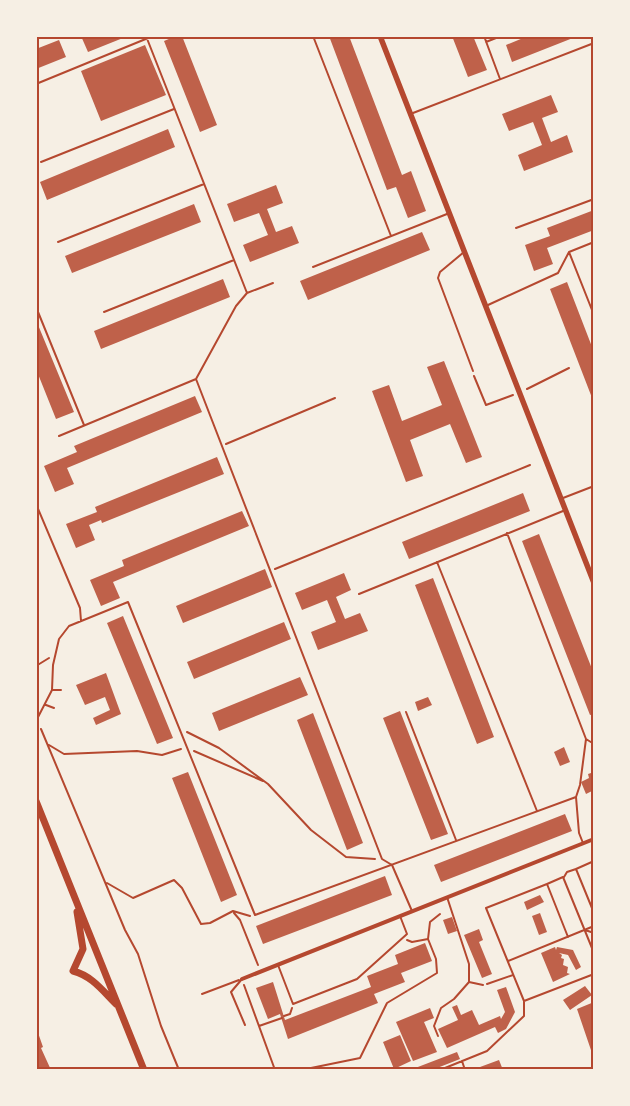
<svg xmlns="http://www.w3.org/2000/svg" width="630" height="1106" viewBox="0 0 630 1106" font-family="Bitter,serif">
	<rect width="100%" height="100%" fill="#f6efe4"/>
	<path fill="#bf614a" d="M81,36H128L88,52Z
		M176,36H182L217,125L200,132L164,41Z
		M329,36H349L402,175L411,171L426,211L408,218L396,187L387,190Z
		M452,36H473L487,70L468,77Z
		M528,36H578L512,62L506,45Z
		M59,40L66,57L36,69V49Z
		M145,45L166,95L101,121L81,71Z
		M551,95L558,112L542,118L551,142L567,135L573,152L524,171L518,155L542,145L533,122L509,131L502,114Z
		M168,129L175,147L47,200L40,182Z
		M276,185L283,203L267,209L276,232L292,226L299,243L250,262L243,245L268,235L259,213L234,222L227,204Z
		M194,204L201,222L72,273L65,256Z
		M594,210V230L547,248L553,264L534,271L525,245L550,236L547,228Z
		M422,232L430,250L308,300L300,281Z
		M223,279L230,297L101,349L94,331Z
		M567,282L594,352V403L550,289Z
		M36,320L74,412L56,419L36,369Z
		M444,361L482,457L466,463L450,424L410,440L423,476L406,482L372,391L389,385L402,421L442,405L427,367Z
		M195,396L202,412L67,468L74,484L55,492L44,466L77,452L74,446Z
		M217,457L224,474L102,523L101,520L89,525L95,540L76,548L66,524L97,512L95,507Z
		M523,493L530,511L409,559L402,542Z
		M242,511L249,526L113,582L120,598L101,606L90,580L124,566L122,560Z
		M539,534L594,674V714L590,715L522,541Z
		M265,569L272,587L183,623L176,606Z
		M344,573L351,590L336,597L345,619L360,613L368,631L318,650L311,632L336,622L327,600L302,610L295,593Z
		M433,578L494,737L477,744L415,585Z
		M123,616L173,738L157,744L107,623Z
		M284,622L291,639L194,679L187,662Z
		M106,673L121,714L96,725L93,718L110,710L105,697L85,705L76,685Z
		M300,677L308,695L219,731L212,713Z
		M428,697L432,705L418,711L415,702Z
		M400,711L448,834L431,840L383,718Z
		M313,713L363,843L347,850L297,720Z
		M564,747L570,762L560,766L554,752Z
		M188,772L237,895L221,902L172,778Z
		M594,772V790L586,794L581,782L589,778L588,774Z
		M565,814L572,831L441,882L434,865Z
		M385,876L392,895L263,944L256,926Z
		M540,895L544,902L527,910L524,902Z
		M540,913L547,932L539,935L532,916Z
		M452,917L457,931L448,934L443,920Z
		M479,929L483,940L479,942L492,974L482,978L464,935Z
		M425,943L432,961L401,973L405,982L374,994L378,1003L288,1039L280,1014L268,1019L256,988L273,982L285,1020L371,987L367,976L398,964L395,955Z
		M555,947L556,950L557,947L573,950L581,967L576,970L568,955L559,953L562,955L561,958L564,959L563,965L568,967L567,973L570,974L553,982L541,953Z
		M585,986L592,995L570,1010L563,1000Z
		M506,987L515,1012L506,1029L498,1033L495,1027L447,1048L438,1029L458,1020L452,1007L457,1005L461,1015L472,1010L479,1025L500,1016L501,1019L505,1012L497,990Z
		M594,1002V1056H593L577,1009Z
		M430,1008L434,1018L424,1022L437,1052L413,1061L396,1022Z
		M36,1027L43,1047L41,1048L51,1070H36Z
		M400,1035L411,1061L394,1069L383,1042Z
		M457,1052L460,1059L432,1070H410Z
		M499,1060L503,1070H481L480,1067Z"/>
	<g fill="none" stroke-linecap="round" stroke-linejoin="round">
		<path stroke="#b5482f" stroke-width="2" d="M516,228L594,199
			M474,376L486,405L513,395
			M527,389L569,368
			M226,444L335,398
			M275,569L530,465
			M36,666L49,658
			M41,729L125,930L138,954L161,1026L179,1070
			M187,732L219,748L268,784L311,830L346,857L375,859
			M49,745L64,754L137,751L162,755L181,749
			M194,751L263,781
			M594,861L576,869L594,913
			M564,877L567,872L576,869
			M107,883L133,898L174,880L182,888L201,924L210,923L233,911L250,916
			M547,884L563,877L594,953
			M234,913L240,920L258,965
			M585,930L594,933
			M428,939L430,922L440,914
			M508,961L594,926
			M487,984L513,975
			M244,985L275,1070
			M524,1001L486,908L547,884L568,937
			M284,1016L290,1014L292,1008
			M259,1026L282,1018
			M462,1061L465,1070
			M275,1070L311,1068L360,1058L387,1003L437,973L436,959L428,939L412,942L407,940
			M440,1070L487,1051L524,1016V1001L594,974"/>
		<path stroke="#b5482f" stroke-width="2" d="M146,36L247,293L236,306L196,379L382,859L392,865L412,911
			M313,36L391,236
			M484,36L500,79
			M486,42L501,36
			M36,84L153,36
			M413,113L594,43
			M41,162L174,109
			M58,242L204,184
			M464,252L440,272L438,278L473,371
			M569,252L594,315
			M313,267L447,214
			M247,293L273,283
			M488,305L558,273L569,252L594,242
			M36,307L84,425
			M104,312L234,260
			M59,436L196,379
			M563,498L594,486
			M36,504L80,608L81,621
			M437,562L537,811
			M359,594L563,511
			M52,690H61
			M46,705L54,708
			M406,712L456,840
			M36,721L52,690L53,665L59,639L69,626L128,602L255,915L576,797L580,785L586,739L507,533
			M586,739L594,744
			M576,797L579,833L583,843
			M278,965L293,1004L357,979L407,934L400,916
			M242,979L231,992L245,1025
			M469,982L483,985
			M202,994L239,980
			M438,1036L434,1026L441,1008L454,999L469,982V964L447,897"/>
		<path stroke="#b5482f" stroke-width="4" d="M242,979L594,839"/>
		<path stroke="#b5482f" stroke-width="5.5" d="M380,36L594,583"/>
		<path stroke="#b5482f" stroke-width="7" d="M36,801L144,1070
			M77,912L83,949L73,971C92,976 102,990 116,1004"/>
	</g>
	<rect width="630" height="1106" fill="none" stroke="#f6efe4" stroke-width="75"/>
	<rect x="38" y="38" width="554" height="1030" fill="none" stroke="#b5482f" stroke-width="2"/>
</svg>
